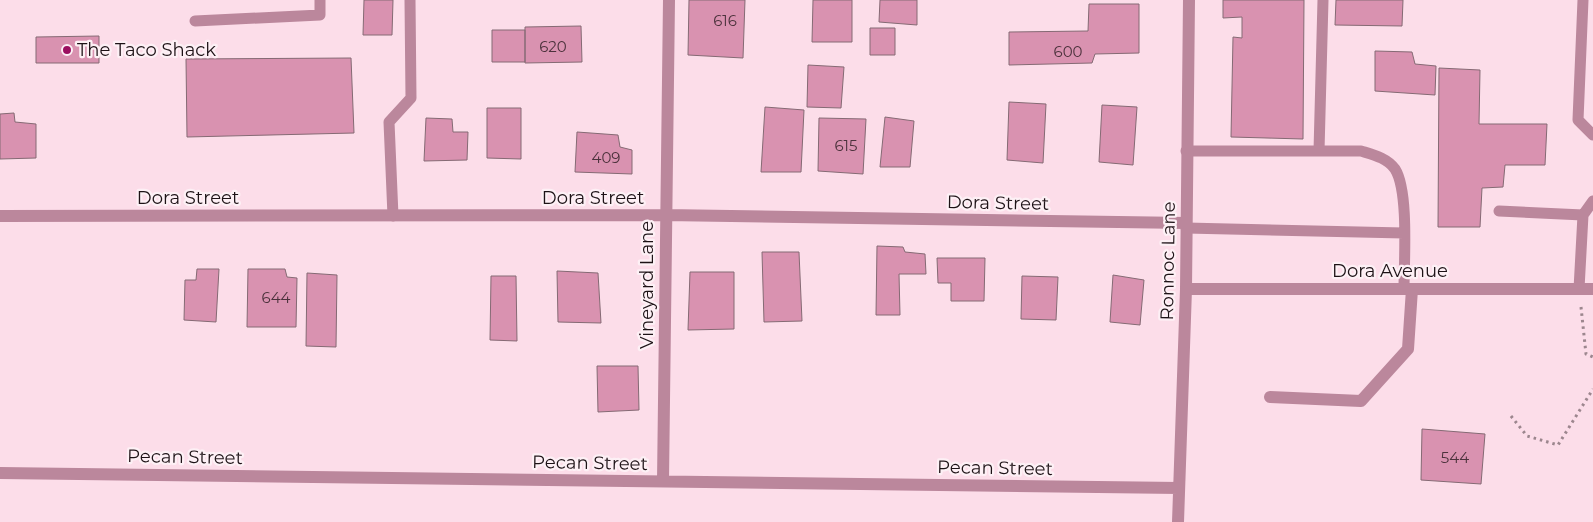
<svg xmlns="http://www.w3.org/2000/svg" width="1593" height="522" viewBox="0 0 1593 522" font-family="Montserrat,sans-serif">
	<rect width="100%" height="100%" fill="#fcdde9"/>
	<path fill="#d992b0" stroke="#856a74" d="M364,0H393L392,35H363Z
		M689,0H745L743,58L688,55Z
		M813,0H852V42H812Z
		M880,0H917V25L879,22Z
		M1223,0H1304L1303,139L1231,137L1233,37L1242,38V17L1223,18Z
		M1336,0H1403L1402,26L1335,25Z
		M1089,4H1139V53L1095,54L1092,63L1009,65V32L1088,31Z
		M581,26L582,62L525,63V27Z
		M870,28H895V55H870Z
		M492,30H525V62H492Z
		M99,36V63H36V37Z
		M1375,51L1412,52L1415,64L1436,66L1435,95L1375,91Z
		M351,58L354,133L187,137L186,59Z
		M808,65L844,67L841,108L807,107Z
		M1439,68L1480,70L1479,124H1547L1545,165H1505L1503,187L1482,188L1480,227H1438Z
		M1009,102L1046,104L1043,163L1007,160Z
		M1102,105L1137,107L1133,165L1099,162Z
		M765,107L804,110L801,172H761Z
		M487,108H521V159L487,158Z
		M14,113L15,122L36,124V158L0,159V114Z
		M885,117L914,121L910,167H880Z
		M426,118L452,119L453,132H468L467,160L424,161Z
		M819,118L866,119L863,174L818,171Z
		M577,132L618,135L620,147L632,150V174L575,172Z
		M877,246L903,247L905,252L925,254L926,274H899L900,315H876Z
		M762,252H799L802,321L764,322Z
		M937,258H985L984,301H951V283H938Z
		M197,269H219L216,322L184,320L185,280H196Z
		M248,269H285L287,277L297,278L296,327H247Z
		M557,271L598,273L601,323L558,322Z
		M690,272H734V329L688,330Z
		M307,273L337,275L336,347L306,346Z
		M1113,275L1144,280L1140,325L1110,322Z
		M491,276H516L517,341L490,340Z
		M1022,276L1058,277L1056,320L1021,319Z
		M597,366H638L639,410L598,412Z
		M1422,429L1485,434L1481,484L1421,480Z"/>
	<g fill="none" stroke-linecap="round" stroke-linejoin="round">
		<path stroke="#9c868e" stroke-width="3" stroke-dasharray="2.5 4" stroke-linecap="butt" d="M1581,307L1586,354L1593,357
			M1511,416L1527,436L1558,445L1593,389"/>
		<path stroke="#bb879c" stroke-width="11" d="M1583,0L1578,120L1593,135
			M195,21L320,15V0
			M1186,151H1361C1374,155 1387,158 1395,169C1409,191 1404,261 1404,289
			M1319,151L1323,0
			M1499,211L1583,215
			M393,216L389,122L411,98L410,0
			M1186,228L1404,233
			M1579,289L1583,215L1593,201"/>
		<path stroke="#bb879c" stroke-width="12" d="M0,216L665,215L1186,223
			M1186,289H1593
			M1270,397L1361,401L1408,349L1412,289
			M0,473L1179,488
			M663,481L669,0
			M1178,522L1186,289L1189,0"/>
	</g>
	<circle fill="#9b0f60" stroke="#fdf0f5" stroke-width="2" cx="67" cy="50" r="5"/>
	<g text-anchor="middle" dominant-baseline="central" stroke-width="4.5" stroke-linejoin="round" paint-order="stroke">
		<g font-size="15" fill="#4c323c">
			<text x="725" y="20">616</text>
			<text x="553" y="46">620</text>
			<text x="1068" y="51">600</text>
			<text x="846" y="145">615</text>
			<text x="606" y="157">409</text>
			<text x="276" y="297">644</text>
			<text x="1455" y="457">544</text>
		</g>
		<g font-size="18" fill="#1d1216" stroke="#fdf0f5" text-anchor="start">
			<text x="77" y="50">The Taco Shack</text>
		</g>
		<g font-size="18" fill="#1d1216" stroke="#fdf0f5">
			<text x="188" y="198">Dora Street</text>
			<text x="593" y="198">Dora Street</text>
			<text transform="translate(998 203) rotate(1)">Dora Street</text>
			<text transform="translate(1168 261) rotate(-89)">Ronnoc Lane</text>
			<text x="1390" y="271">Dora Avenue</text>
			<text transform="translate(647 285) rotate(-90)">Vineyard Lane</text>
			<text transform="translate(185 457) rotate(1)">Pecan Street</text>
			<text transform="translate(590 463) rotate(1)">Pecan Street</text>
			<text transform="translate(995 468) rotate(1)">Pecan Street</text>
		</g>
	</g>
</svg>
